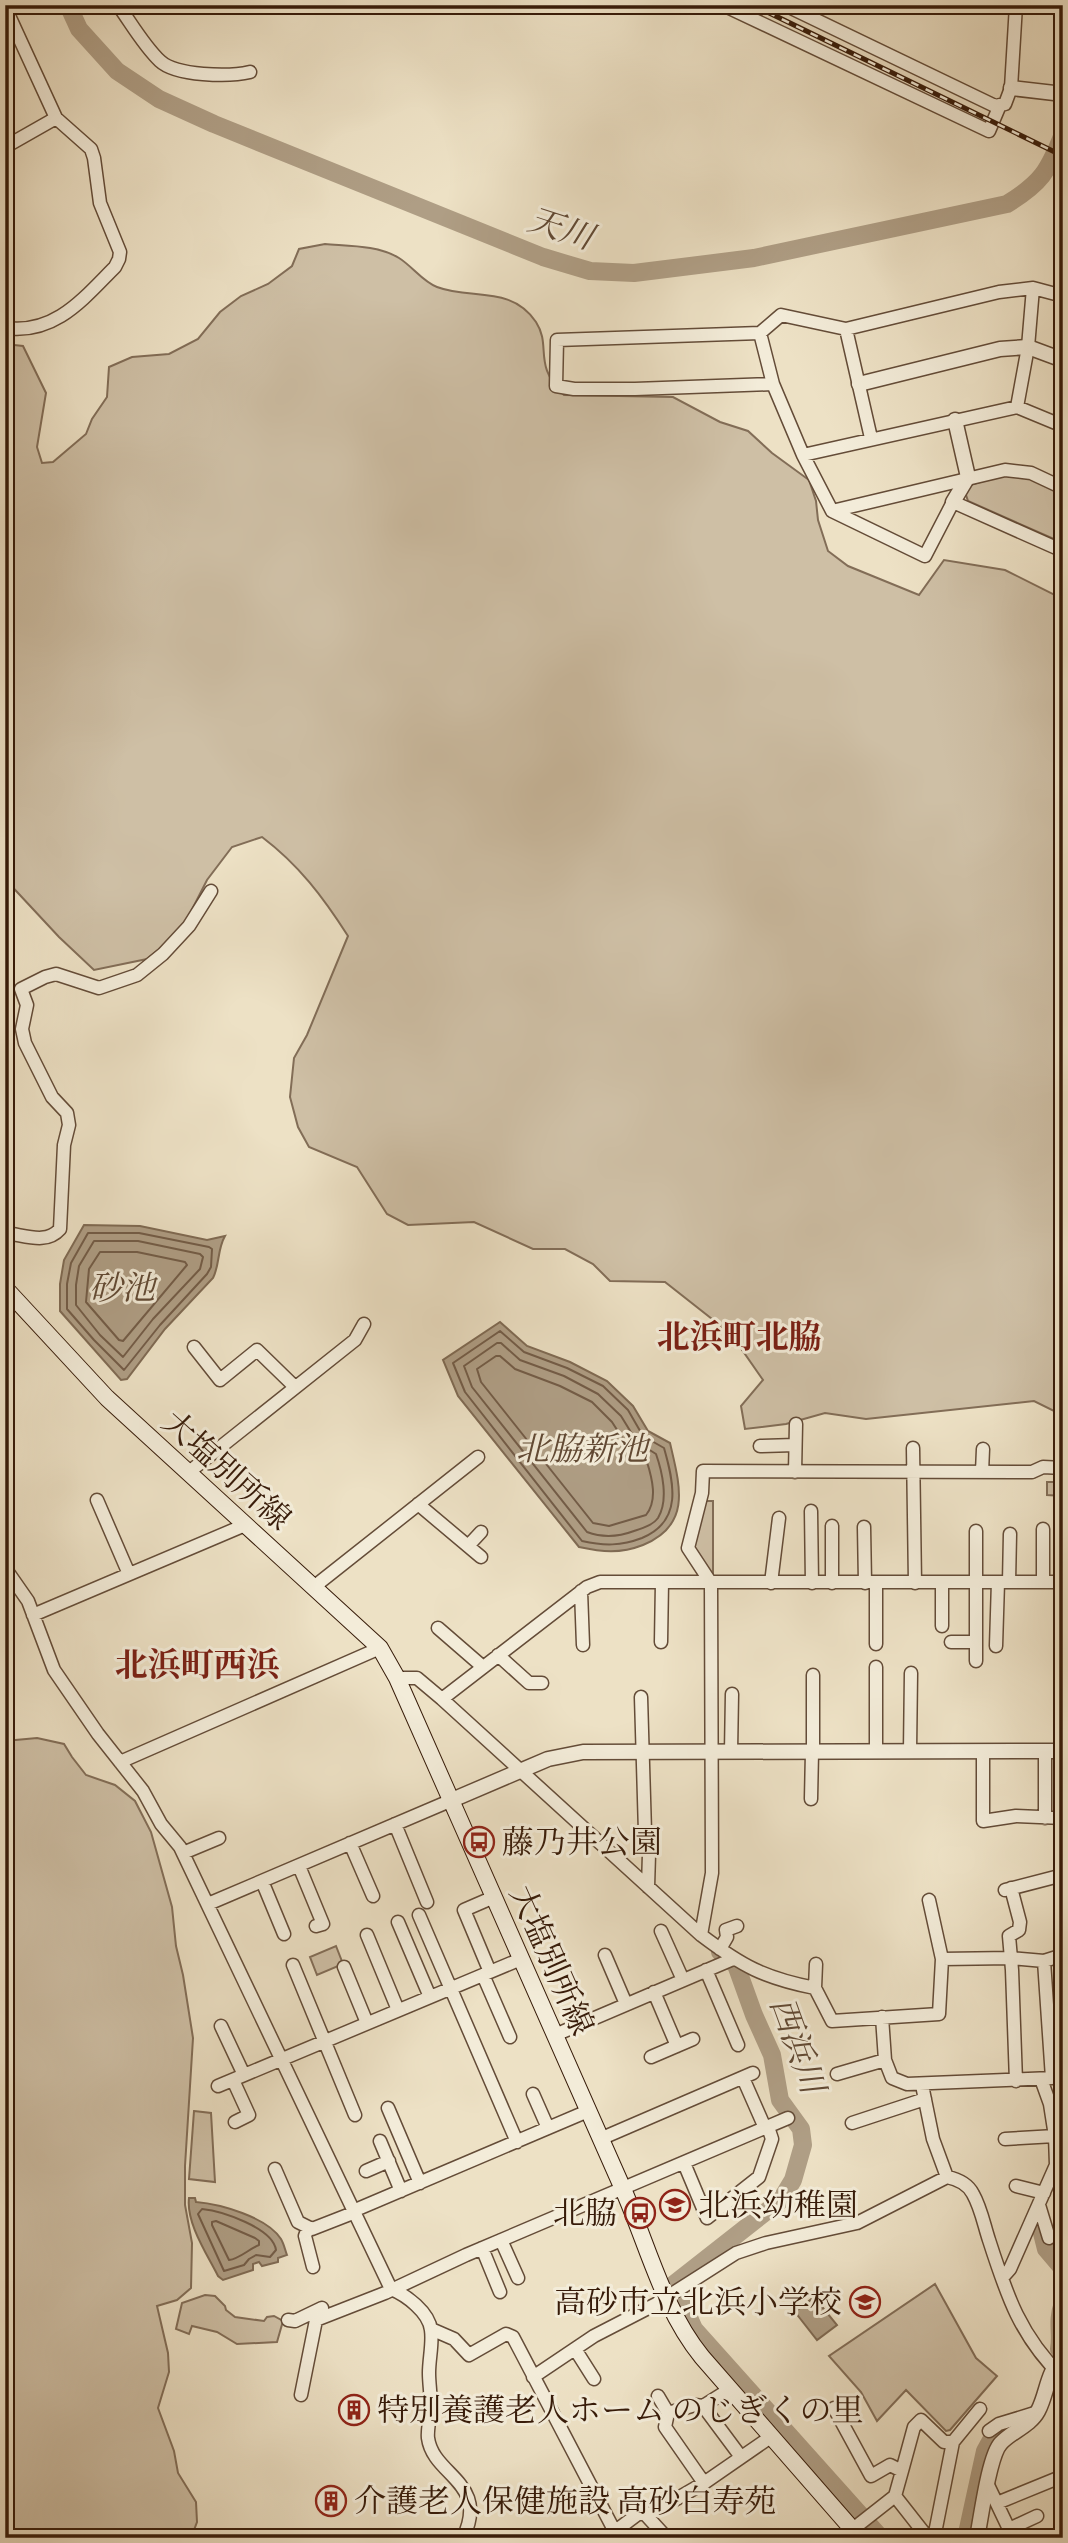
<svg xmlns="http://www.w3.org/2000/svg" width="1068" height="2543" viewBox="0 0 1068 2543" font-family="'EB Garamond','Noto Serif JP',serif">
	<rect width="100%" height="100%" fill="#ede1c5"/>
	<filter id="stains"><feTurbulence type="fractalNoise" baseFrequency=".00286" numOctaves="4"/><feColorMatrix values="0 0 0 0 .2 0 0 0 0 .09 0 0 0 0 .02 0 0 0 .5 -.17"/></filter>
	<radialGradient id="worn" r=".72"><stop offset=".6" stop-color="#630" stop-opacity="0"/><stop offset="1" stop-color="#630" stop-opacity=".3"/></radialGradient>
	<path fill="#cebfa5" stroke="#826d57" stroke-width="2" d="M325,244C348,246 378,245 399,258C412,266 423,282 437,287C471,300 511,285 536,322C552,347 532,364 564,395L673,397L720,422L748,431L772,453L809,480L816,501L818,520L828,551L848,566L919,595L944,560L1005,570L1063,599V1411L1056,1412L1034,1401L866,1419L825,1413L786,1424L745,1429L741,1406L763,1380L740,1347L712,1319L665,1282L610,1281L593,1264L565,1249H533L474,1222L408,1225L387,1214L357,1167L309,1147L298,1127L290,1097L294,1058L307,1035L348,936C323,897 299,865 262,837L232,847L207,880L181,931L147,959L94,970L59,937L5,879V344L23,346L46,393L37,447L42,463L53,462L86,434L92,419L107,397L109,367L132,357L169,354L198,339L220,312L241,296L268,284L292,266L299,249Z
		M1007,474L1026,477L1063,493V543L968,501L965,492L970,485Z
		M1047,1482H1063V1496L1047,1495Z
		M704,1501H713V1576L692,1549Z
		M37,1738L64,1744L72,1757L86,1775L115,1785L135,1801L151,1832L172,1907L176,1946L183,1975L193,2038L185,2166V2205L192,2243L191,2288L177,2300L157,2306L168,2353L169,2372L158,2408L174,2451L178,2473L196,2502L197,2522L191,2538H5V1741Z
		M336,1946L343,1964L317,1975L310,1957Z
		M194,2111L211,2113L215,2182L189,2179Z
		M935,2284L976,2358L997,2376L950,2430L946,2431L906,2390L877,2421L861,2392L829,2356Z
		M205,2295L215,2296L225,2306L226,2310L235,2317L264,2321L267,2317L274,2316L283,2321L277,2342L237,2344L217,2332L192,2326L189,2334L176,2329L182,2303Z"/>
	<path fill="#af9e85" stroke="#7f6a53" stroke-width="2" d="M84,1225L140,1226L207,1240L225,1236C217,1250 220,1264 213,1278L165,1329L127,1379L121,1380L60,1311V1284L64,1260Z
		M500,1322L527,1346L570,1362L607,1381L633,1406L648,1431L670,1443C680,1486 692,1525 643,1545C620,1554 602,1552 579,1547L458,1396L443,1360Z
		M189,2198H195L196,2202C220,2204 267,2217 281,2239C284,2244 285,2250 287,2255L278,2258V2262L262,2266L259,2262L253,2264V2270L223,2280L218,2276C207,2254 186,2223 189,2198Z
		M814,2297L837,2325L817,2340L795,2312Z"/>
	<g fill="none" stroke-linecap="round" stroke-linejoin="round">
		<path stroke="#735c47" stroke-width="2" d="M88,1233H139L209,1247L212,1249L211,1267L207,1274L160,1325L124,1370L94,1340L67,1309V1284L71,1263Z
			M94,1241H138L200,1254L203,1257L200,1269L153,1319L123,1357L100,1335L76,1305V1285L79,1266Z
			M100,1252H137L185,1262L187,1265L123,1341L119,1340L86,1302L89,1269Z
			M500,1331L524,1352L567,1368L603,1386L628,1410L643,1436L664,1448C674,1483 683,1521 642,1538C621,1546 604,1546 582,1541L465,1392L453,1363Z
			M497,1343H501L520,1360L564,1376L598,1394L621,1416L637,1442L656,1454C662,1471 669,1500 658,1518C653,1525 643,1528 634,1531C618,1537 603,1538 587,1532L472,1387L464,1366Z
			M496,1356H500L515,1369L560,1386L592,1402L612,1422L630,1450L647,1462C652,1478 658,1500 646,1515L609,1526L593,1523L481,1382L477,1369Z
			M202,2209C222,2211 273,2228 276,2250L270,2257L256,2255L249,2259L244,2265L224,2271L198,2214Z
			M216,2221L255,2238L259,2241V2245C249,2249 239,2259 229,2260L212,2225V2222Z"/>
		<path stroke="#af9e85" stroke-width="18" d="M68,5L79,29L117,71L159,99L214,124L543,257L590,271L634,273L754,258L1007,204C1041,183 1048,172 1063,134
			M720,1952L736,1965L754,2015L772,2055L780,2100L801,2129L803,2145L793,2180L781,2200L674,2284L694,2329L881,2538
			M1038,2217L1046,2249L1063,2269
			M1059,2349C1062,2333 1056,2322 1063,2303
			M966,2538L985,2451L996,2431L1003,2428"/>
		<g stroke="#644c38" stroke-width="15">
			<path id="minor" d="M118,5C131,23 144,46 160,61C176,76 229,77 250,72
				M723,5L989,131L1000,105
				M785,5L995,106L1005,104L1011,88L1016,5
				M1001,5L1015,8
				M5,7L56,118L91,149L94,158L100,203L120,252L119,259L115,267C83,299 55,335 5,328
				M5,147L56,118
				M846,329L871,438
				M760,333L773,384L803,455L832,511L925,556L953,502L1063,551
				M773,384L635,389H574L556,386L557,340L760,333L781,315L846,329L999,292L1033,288L1063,296
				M1017,407L1028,347L1033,288
				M803,455L1017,407L1063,426
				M832,511L1005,470L1031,473L1063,488
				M5,1233C25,1235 46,1245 60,1229L64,1145L69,1125L67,1113L52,1097L25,1043L22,1029L27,1005L21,989L45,977L56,974L99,988L137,975L163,954L189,926L211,891
				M194,1347L220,1380L257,1350L295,1387
				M760,1446L795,1445
				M913,1448L915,1583
				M189,1472L355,1340L364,1324
				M795,1472L796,1424
				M982,1472L983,1449
				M97,1500L129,1574
				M418,1504L481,1557
				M811,1511L812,1583
				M832,1526V1583
				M864,1527L865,1583
				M1043,1529V1582
				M468,1546L481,1532
				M5,1568L28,1601L54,1670L98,1734L143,1791L161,1824L180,1847L391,2289C406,2295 429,2312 431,2330C433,2343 429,2359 429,2373C429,2386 432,2399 430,2411C430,2420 427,2430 428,2438C433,2476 490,2482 463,2538
				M1009,1582L1010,1534
				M771,1583L779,1518
				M315,1586L478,1457
				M581,1591L583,1645
				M33,1615L245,1525
				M942,1626V1583
				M438,1628L483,1667
				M661,1642L662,1582
				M951,1642H976
				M876,1644V1583
				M996,1646L998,1582
				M498,1655L529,1683H542
				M976,1661V1531
				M397,1678H417L442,1699L701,1935C742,1966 764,1978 815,1988L832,2021L939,2014L942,1959L1011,1958L1044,1961L1063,1955
				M641,1697L645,1832
				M442,1699L587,1587L600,1582H1063
				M876,1751V1667
				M910,1751L911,1673
				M983,1751V1821L1016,1816L1063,1818
				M731,1752L732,1694
				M813,1752V1675
				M120,1762L380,1648
				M811,1799L812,1752
				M1045,1818V1751
				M395,1824L427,1902
				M350,1843L373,1896
				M183,1853L219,1838
				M299,1866L323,1924L316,1926
				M262,1881L284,1934
				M648,1887L649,1854
				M1011,1888L1020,1922L1019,1930L1009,1936L1012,1970L1016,2081
				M1005,1890L1063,1875
				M929,1900L942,1959
				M208,1904L452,1800
				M419,1915L517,2142
				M398,1922L430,1997
				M661,1931L683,1980
				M367,1935L398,2010
				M701,1935L712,1873L711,1583L688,1548L702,1493L703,1471L1032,1472L1043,1467L1063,1468
				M720,1949L727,1937L726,1930L737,1926
				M605,1955L626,2004
				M293,1965L355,2115
				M344,1967L367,2023
				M706,1970L738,2045
				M490,1972L464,1910L494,1897
				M483,1975L510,2037
				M815,1988L816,1964
				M654,1992L677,2046
				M882,2017L885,2060L892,2078L907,2084L1052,2078L1044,1961
				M221,2026L244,2075
				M555,2035L733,1959
				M651,2057L693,2039
				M837,2074L885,2060
				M743,2078L765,2128
				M233,2080L249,2115L235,2122
				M922,2085L933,2139L947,2177
				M218,2086L521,1959
				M533,2094L548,2128
				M388,2108L420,2183
				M852,2123L925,2099
				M600,2139L753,2073
				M1005,2139L1055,2136
				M380,2141L401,2191
				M684,2163L707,2218L759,2177L772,2139L768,2127
				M275,2169L298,2222L312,2229L353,2213
				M366,2171L389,2161
				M1016,2186L1044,2193
				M1039,2205L1049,2238
				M353,2211L588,2111
				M308,2228L305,2236L313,2267
				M501,2240L518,2278
				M482,2248L500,2292
				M1002,2278L1010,2269L1056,2165L1055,2136L1050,2104L1041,2079
				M288,2320L295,2321L322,2308
				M431,2329L454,2339L469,2355L506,2334L513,2337L614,2530
				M575,2349L594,2379
				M533,2377L594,2336L656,2304L736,2253L766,2243L857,2223L947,2177C957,2179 968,2184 973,2194C981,2208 984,2225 989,2240C1007,2296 1020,2336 1063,2378
				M301,2395L316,2320L385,2293L466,2255L788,2118
				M658,2396L668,2413L665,2427L704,2483
				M703,2406L730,2389
				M834,2408L871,2476L890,2465L902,2471L895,2496L853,2529
				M668,2413L695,2405L703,2406L741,2457
				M989,2431L999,2424L1038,2412
				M953,2442L980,2409
				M902,2471L914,2427L921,2420L944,2442H953L934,2538
				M988,2485L1009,2529L1037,2516
				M895,2496L928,2538
				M997,2503L1063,2476
				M644,2513L667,2538
				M606,2538L638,2514L652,2513L704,2483L772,2436"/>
		</g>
		<g stroke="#644c38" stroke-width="17">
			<path id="tertiary" d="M1011,88L1063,94
				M859,384L1000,349L1028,347L1063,360
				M953,502L968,477L955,420
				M452,1800L548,1759L583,1752L1063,1751
				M977,2538C981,2518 989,2455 1001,2443C1012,2431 1030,2426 1038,2411C1048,2392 1046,2373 1063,2357"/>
		</g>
		<g stroke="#371b09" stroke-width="18">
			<path id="secondary" d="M5,1288L107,1398L380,1648L397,1678L623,2189C648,2246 663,2309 702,2357L860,2538"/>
		</g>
		<use href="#minor" stroke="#f3ecd9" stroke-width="12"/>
		<use href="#tertiary" stroke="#f3ecd9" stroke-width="14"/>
		<use href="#secondary" stroke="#f3ecd9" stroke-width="16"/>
		<g stroke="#371b09" stroke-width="5">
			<path id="rail" d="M753,5L1063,156"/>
		</g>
		<use href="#rail" stroke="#f3ecd9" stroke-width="2.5" stroke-dasharray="8" stroke-linecap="butt"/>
	</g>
	<defs>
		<g id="bus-ring" transform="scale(1.575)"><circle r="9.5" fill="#f3ecd9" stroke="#8f2418" stroke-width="1.5"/><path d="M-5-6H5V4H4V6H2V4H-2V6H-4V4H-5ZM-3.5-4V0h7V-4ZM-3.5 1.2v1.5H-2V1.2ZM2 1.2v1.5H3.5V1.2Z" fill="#8f2418"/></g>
		<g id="school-ring" transform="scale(1.575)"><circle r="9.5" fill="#f3ecd9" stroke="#8f2418" stroke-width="1.5"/><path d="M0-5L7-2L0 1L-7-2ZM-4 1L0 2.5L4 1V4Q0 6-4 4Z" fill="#8f2418"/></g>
		<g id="building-ring" transform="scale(1.575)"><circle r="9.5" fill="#f3ecd9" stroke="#8f2418" stroke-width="1.5"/><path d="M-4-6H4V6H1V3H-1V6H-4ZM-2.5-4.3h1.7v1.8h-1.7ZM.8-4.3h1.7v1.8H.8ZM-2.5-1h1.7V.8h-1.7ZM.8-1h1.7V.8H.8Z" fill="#8f2418"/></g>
	</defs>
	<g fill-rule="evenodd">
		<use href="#bus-ring" x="479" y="1842"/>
		<use href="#school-ring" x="675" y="2205"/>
		<use href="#bus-ring" x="640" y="2213"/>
		<use href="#school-ring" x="865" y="2302"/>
		<use href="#building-ring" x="354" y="2410"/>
		<use href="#building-ring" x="331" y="2501"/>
	</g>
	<g text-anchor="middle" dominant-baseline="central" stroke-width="6" stroke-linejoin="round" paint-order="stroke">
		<g font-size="32" fill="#371b09" stroke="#f3ecd9">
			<text transform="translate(227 1470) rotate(42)">大塩別所線</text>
			<text transform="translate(552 1960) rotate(66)">大塩別所線</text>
		</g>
		<g font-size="32" fill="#371b09" stroke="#f3ecd9" text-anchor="start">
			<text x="502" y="1842">藤乃井公園</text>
			<text x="698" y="2205">北浜幼稚園</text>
			<text x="617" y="2213" text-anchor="end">北脇</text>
			<text x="842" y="2302" text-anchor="end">高砂市立北浜小学校</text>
			<text x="377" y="2410">特別養護老人ホーム のじぎくの里</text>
			<text x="354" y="2501">介護老人保健施設 高砂白寿苑</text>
		</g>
		<g font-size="33" font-style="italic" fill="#614934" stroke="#f3ecd9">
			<text transform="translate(561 228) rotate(18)">天川</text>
			<text x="122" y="1287">砂池</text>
			<text x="582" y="1448">北脇新池</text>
			<text transform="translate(798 2045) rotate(70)">西浜川</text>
		</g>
		<g font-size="33" font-weight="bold" fill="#7a1f14" stroke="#f3ecd9">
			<text x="739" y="1336">北浜町北脇</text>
			<text x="197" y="1664">北浜町西浜</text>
		</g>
	</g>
	<rect width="1068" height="2543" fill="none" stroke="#ede1c5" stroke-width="28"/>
	<rect x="7" y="7" width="1054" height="2529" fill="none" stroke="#371b09" stroke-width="3.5"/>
	<rect x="14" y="14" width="1040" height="2515" fill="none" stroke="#371b09" stroke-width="2"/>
	<rect width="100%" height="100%" filter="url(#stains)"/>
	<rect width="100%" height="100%" fill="url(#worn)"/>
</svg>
